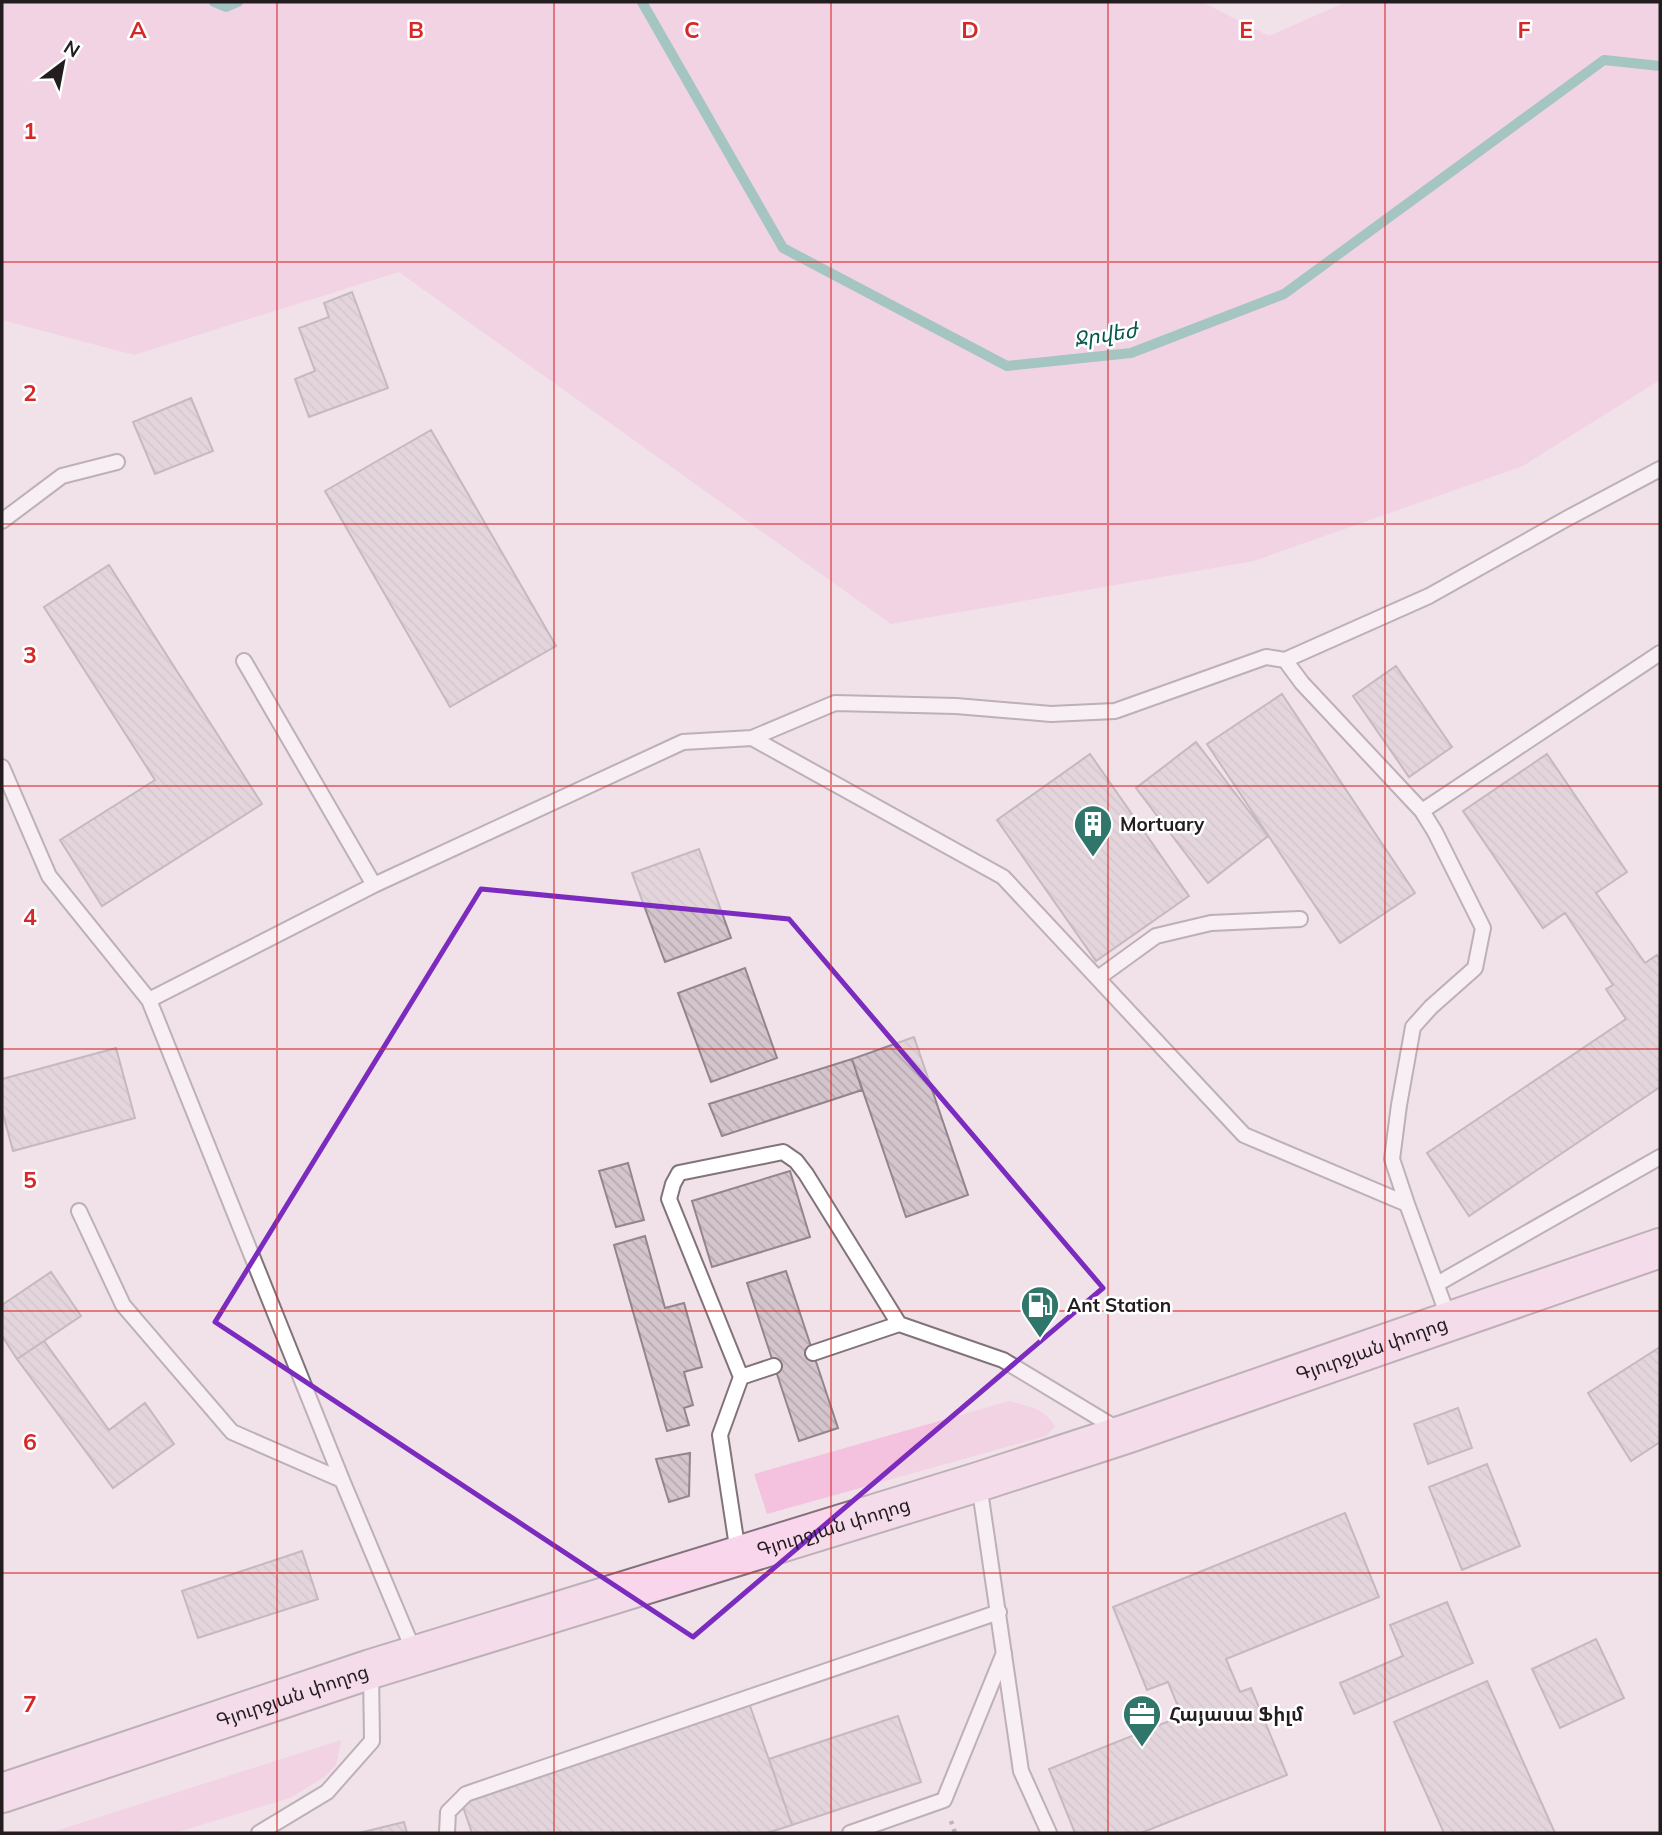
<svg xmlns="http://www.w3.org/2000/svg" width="1662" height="1835" viewBox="0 0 1662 1835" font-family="Mulish,'Noto Sans Armenian',sans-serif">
	<defs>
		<pattern id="building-back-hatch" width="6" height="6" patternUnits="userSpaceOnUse" patternTransform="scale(1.75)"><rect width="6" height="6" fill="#d4c5cd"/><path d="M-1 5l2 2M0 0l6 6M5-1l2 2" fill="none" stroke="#b6a9b0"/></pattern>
	</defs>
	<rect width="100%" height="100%" fill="#f1e1e9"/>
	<path fill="#f4c2de" d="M2,2H1202L1269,36L1346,2H1660V380L1523,466L1254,561L891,624L399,272L134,355L2,320Z
		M1009,1401C1028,1406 1046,1409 1055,1427L1046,1436L767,1514L754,1474Z
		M341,1740L336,1765L326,1776L290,1798L175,1833H49Z"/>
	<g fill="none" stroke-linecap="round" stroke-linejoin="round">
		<path stroke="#47a293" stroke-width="10" d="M214,2L226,7L238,2
			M642,2L783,248L1007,366L1131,353L1284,294L1604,60L1660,66"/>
	</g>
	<path fill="url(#building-back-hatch)" stroke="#93858d" stroke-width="2" d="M352,292L388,388L309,417L295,379L315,371L299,328L329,317L324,303Z
		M191,398L213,451L155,474L133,422Z
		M431,430L556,646L450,707L325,491Z
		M109,565L262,804L102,906L60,840L155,780L44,607Z
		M1396,666L1452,747L1409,777L1353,696Z
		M1282,694L1415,893L1340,943L1207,744Z
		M1196,742L1268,836L1208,883L1136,788Z
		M1090,754L1189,896L1096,961L997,820Z
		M1547,754L1627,872L1596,893L1645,963L1657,955L1660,960V1087L1469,1216L1427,1153L1626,1019L1606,989L1613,985L1565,913L1543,928L1463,811Z
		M699,849L731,938L665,962L632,873Z
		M745,968L777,1058L711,1082L678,993Z
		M914,1037L968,1195L906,1217L852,1059Z
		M116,1048L135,1118L13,1151L2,1110V1079Z
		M852,1059L862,1090L722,1136L709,1104Z
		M628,1163L644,1220L616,1227L599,1171Z
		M790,1171L810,1237L712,1267L692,1201Z
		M645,1236L665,1308L684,1303L702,1367L684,1372L693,1405L684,1408L689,1425L667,1431L614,1245Z
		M786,1271L838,1428L799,1441L747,1283Z
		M51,1272L81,1316L17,1359L2,1336V1305Z
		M44,1341L109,1430L145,1403L174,1444L113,1488L17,1359Z
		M1660,1347V1442L1631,1461L1588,1393Z
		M1458,1408L1472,1448L1428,1464L1414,1424Z
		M690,1453L689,1496L669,1502L656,1459Z
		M1487,1464L1520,1546L1462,1570L1429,1487Z
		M1345,1513L1379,1597L1226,1659L1240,1692L1251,1688L1287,1775L1141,1833H1075L1049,1769L1182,1716L1168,1682L1147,1690L1113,1607Z
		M302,1551L318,1599L198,1638L182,1591Z
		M1447,1602L1473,1663L1354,1714L1340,1683L1403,1656L1390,1625Z
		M1596,1639L1624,1698L1560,1728L1532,1669Z
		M1487,1681L1555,1833H1444L1394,1722Z
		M749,1703L792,1825L767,1833H472L461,1801Z
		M898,1716L921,1782L792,1825L769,1759Z
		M404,1822L407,1833H359Z"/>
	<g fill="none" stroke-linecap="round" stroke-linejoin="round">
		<g stroke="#81737a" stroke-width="18">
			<path id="lane" d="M2,521L62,476L117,462
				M1285,660L1429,596L1566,519L1660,469
				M244,661L374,885
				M752,738L835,703L956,706L1051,714L1115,711L1266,657L1285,660L1302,683L1422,811L1435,832L1483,928L1475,968L1431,1007L1413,1027L1399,1105L1392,1159L1407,1204
				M2,767L49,876L149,1000L342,1480L415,1654
				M1422,811L1660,653
				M1098,978L1156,936L1211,923L1300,919
				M149,1000L374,885L683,742L752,738L1003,877L1244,1135L1407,1204L1449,1319
				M79,1211L123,1305L232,1432L342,1480
				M1437,1284L1660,1157
				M813,1353L899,1324L1003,1360L1119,1430
				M741,1377L669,1199L673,1184L679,1173L783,1152L796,1161L806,1174L899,1324
				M979,1484L1021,1771L1049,1833
				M738,1553L720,1435L741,1377L774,1366
				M259,1833L327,1792L372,1741L371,1670
				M447,1833L448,1812L466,1794L999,1612
				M850,1833L944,1800L1004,1653"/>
		</g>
		<g stroke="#81737a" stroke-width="42">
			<g id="secondary">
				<path id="s1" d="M2,1793L371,1669L978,1482L1126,1434L1660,1248"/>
			</g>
		</g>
		<path stroke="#847a7f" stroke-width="4.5" stroke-dasharray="3.5 5" stroke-linecap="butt" d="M951,1821L955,1833"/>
		<use href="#lane" stroke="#fff" stroke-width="14"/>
		<use href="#secondary" stroke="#f9d6ec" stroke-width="38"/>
	</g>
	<path d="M0 0H1662V1835H0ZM481,889L789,919L1103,1288L693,1637L215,1322Z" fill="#f1e1e9" fill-opacity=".55" fill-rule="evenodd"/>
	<path fill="none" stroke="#7b2cbf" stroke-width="5" stroke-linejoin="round" d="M481,889L789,919L1103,1288L693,1637L215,1322Z"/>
	<path fill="none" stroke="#d62828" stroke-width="2" stroke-opacity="0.55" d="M277,2V1833M554,2V1833M831,2V1833M1108,2V1833M1385,2V1833M2,262H1660M2,524H1660M2,786H1660M2,1049H1660M2,1311H1660M2,1573H1660"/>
	<defs>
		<g id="building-pin" transform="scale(2.0125)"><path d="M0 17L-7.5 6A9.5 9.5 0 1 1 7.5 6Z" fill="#30766b" stroke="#fff"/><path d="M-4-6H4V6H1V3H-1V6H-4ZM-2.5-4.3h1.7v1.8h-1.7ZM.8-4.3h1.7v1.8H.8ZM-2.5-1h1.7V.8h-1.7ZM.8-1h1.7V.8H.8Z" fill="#fff"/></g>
		<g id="fuel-pin" transform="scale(2.0125)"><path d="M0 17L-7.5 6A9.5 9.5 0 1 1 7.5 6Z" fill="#30766b" stroke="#fff"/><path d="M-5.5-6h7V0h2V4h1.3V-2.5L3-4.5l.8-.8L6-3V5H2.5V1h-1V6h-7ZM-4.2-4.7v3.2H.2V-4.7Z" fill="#fff"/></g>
		<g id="office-pin" transform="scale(2.0125)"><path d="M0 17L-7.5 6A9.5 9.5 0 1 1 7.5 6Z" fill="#30766b" stroke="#fff"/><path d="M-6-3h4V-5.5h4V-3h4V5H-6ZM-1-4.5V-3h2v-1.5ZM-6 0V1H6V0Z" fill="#fff"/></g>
	</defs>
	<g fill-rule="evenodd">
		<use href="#building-pin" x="1093" y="824"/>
		<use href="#fuel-pin" x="1040" y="1305"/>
		<use href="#office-pin" x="1142" y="1714"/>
	</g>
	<g text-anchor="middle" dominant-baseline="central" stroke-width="5" stroke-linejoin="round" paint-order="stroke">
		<g font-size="19" font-weight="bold" fill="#231d20" stroke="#fff" text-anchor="start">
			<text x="1120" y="824">Mortuary</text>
			<text x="1067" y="1305">Ant Station</text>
			<text x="1169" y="1714">Հայասա Ֆիլմ</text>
		</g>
		<g font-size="19" fill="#231d20" stroke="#fff">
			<text stroke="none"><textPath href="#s1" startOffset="1440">Գյուրջյան փողոց</textPath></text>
			<text stroke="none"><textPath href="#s1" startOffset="873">Գյուրջյան փողոց</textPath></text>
			<text stroke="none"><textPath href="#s1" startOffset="306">Գյուրջյան փողոց</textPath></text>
		</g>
		<g font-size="21" font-style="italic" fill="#06574d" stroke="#fff">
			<text transform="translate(1105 334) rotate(-9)">Ջրվեժ</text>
		</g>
	</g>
	<g font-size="23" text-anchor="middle" font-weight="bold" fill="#d62828" stroke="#fff" stroke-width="5" stroke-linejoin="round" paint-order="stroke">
		<text x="138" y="38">A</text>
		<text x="416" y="38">B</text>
		<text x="692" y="38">C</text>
		<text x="970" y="38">D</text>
		<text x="1246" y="38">E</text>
		<text x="1524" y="38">F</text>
		<text x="30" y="139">1</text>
		<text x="30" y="401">2</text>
		<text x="30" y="663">3</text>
		<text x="30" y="925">4</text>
		<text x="30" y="1188">5</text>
		<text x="30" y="1450">6</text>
		<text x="30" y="1712">7</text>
	</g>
	<rect width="1662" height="1835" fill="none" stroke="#231d20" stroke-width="7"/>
	<g transform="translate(63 63) rotate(32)" stroke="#ffffff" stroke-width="5" paint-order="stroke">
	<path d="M0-5L12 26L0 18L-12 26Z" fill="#231d20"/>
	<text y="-10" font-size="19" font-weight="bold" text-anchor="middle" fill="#231d20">N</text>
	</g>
</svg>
